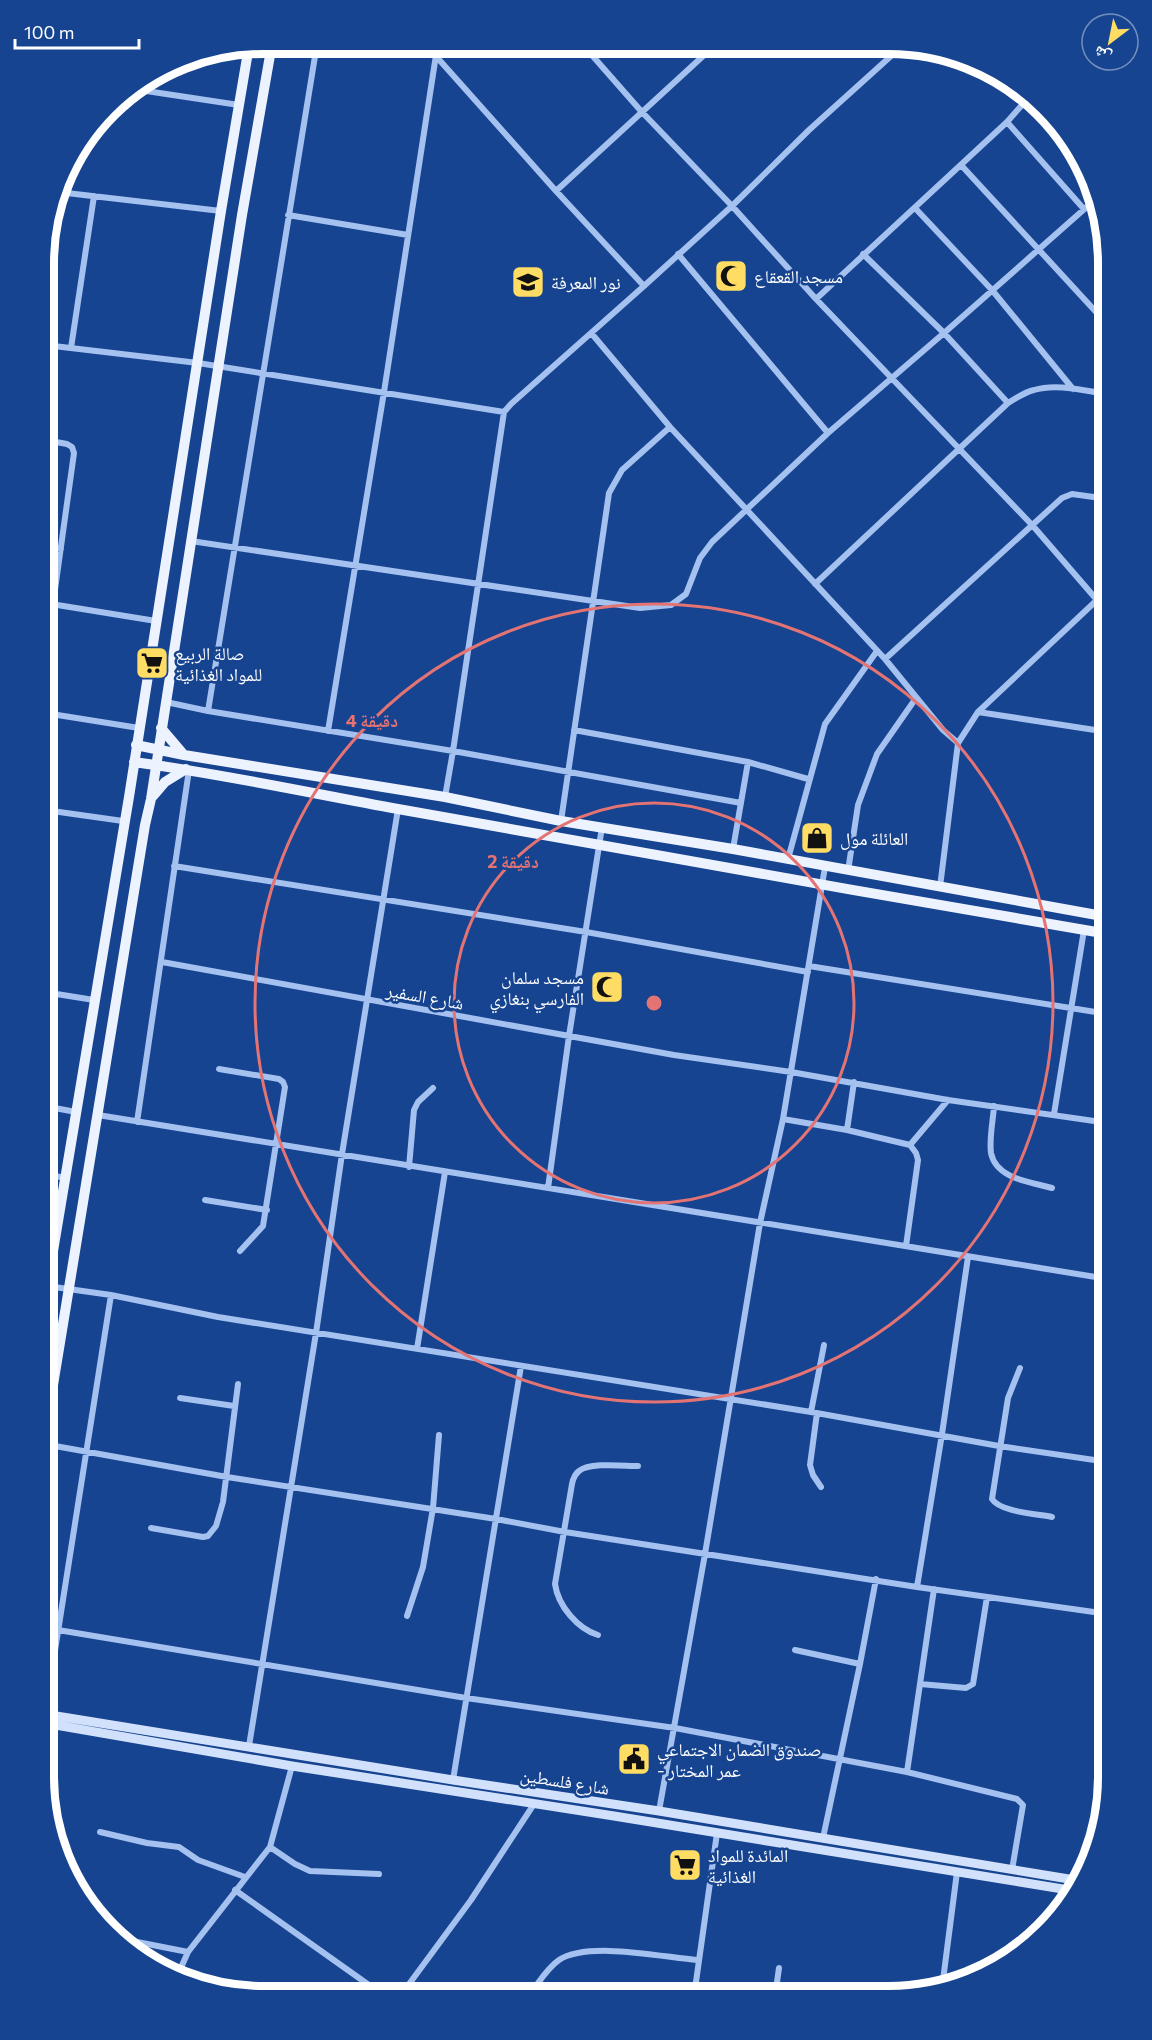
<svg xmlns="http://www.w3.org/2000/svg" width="1152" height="2040" viewBox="0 0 1152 2040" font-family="Commissioner,'Noto Naskh Arabic',sans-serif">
	<rect width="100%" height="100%" fill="#174490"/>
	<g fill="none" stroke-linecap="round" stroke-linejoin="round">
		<path stroke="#a4c1f0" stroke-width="6" d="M426,45L556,191L644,286
			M583,45L641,111L732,206L816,299L1033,526L1097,600L1108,602
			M133,89L239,105
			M1007,122L1083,208
			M961,165L1108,325
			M556,191L714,46
			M58,192L221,211
			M915,208L992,290L1073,389
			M288,215L408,235
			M678,254L828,433
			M863,254L944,333L1008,403
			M816,299L1007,122L1030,96
			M592,334L670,427L885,659L1062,498L1072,494L1108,499
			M45,345L198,363L504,412
			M71,348L94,196
			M1099,393L1108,333
			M191,541L640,608L671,605L686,594L700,558L712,542L828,433L944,333L1098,197
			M45,547L61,549
			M815,584L1008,403C1016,398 1025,392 1034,390C1057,383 1085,391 1108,394
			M45,603L156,621
			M45,645L53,604L74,453L72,447L67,444L45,440
			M885,659L943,730L958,743
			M166,702L208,711L453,751L741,803
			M208,711L317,44
			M978,712L1108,732
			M45,713L139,728
			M574,730L748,762L808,779
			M328,731L384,392L436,55
			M445,797L453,751L504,412L511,404L644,286L732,206L809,130L901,47
			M45,810L123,821
			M561,821L609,493L622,470L670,427
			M733,849L748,762
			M788,859L825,724L877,651
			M174,866L586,932L808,972
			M848,871L858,805L877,754L916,698
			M940,887L958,743L978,712L1097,600
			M162,962L674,1055L791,1072L948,1100L1108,1123
			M809,966L1108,1014
			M44,992L94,1000
			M219,1069L279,1079L283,1082L285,1087L263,1226L240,1251
			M44,1106L76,1112
			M994,1106C993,1121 989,1139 991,1153C996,1179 1031,1182 1052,1188
			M1054,1114L1084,930
			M98,1115L1108,1279
			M783,1119L847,1130L910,1145L916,1153L918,1160L906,1246
			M137,1122L189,770
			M847,1130L854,1082
			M910,1145L948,1100
			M409,1167L414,1110L418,1102L433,1088
			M44,1174L66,1178
			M548,1188L569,1036L602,827
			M205,1200L267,1210
			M44,1240L55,1241
			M47,1286L111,1295L218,1317L811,1412L999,1446L1108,1462
			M417,1349L445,1172
			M1020,1368L1008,1398L992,1499C1000,1512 1037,1514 1052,1517
			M180,1398L234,1406
			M811,1412L824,1345
			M817,1413L810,1465L813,1475L821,1487
			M44,1444L227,1477L496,1519L565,1532L917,1587L1108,1614
			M151,1528L203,1537L208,1536L216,1526L223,1502L238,1384
			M917,1587L942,1434L968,1257
			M407,1616L423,1567L433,1508L439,1435
			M58,1630L466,1698L675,1728L907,1772L1017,1799L1023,1805L1012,1870
			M598,1635C578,1629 558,1606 555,1584L572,1484C573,1479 575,1474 579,1471C590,1462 624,1466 638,1466
			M795,1650L860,1664
			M920,1684L966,1688L973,1684L987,1597
			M45,1714L111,1295
			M249,1746L316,1333L342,1154L398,809
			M907,1772L934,1589
			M453,1780L521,1366
			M659,1811L705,1554L760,1223L783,1119L825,867
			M100,1832L147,1843L179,1847L198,1860L245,1877
			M823,1838L860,1664L876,1579
			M270,1847L295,1864L310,1871L379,1874
			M235,1890L383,1995
			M117,1938L188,1952
			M179,1972L188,1952L270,1847L292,1766
			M942,1988L957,1872
			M401,1995L471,1900L534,1804
			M529,1995C538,1984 547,1968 559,1960C588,1941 662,1957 697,1960
			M694,1996L717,1833
			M775,1996L779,1968"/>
		<path stroke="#d2e1fb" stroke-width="9" d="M44,1714L453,1780L659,1811L1081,1881
			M44,1723L292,1766L614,1816L1075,1891"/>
		<path stroke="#edf2ff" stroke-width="10" d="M161,728L184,755
			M136,745L184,755L445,797L561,821L733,849L1108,917
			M134,762C223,774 310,793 398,809C635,851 871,894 1108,934
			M153,796L165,782L186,769
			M44,1305L129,797L221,211L249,46
			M44,1440L145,825L151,799L242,215L272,44"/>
	</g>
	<g fill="none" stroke="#e47373" stroke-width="3">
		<circle cx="654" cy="1003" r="200"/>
		<circle cx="654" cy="1003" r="399"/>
	</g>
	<defs>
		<g id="mosque-square" transform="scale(1.725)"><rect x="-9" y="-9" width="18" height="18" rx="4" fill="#ffdc63" stroke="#174490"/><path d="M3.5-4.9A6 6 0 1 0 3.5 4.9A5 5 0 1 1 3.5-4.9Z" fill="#111"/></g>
		<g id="school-square" transform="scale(1.725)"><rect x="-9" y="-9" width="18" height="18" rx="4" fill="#ffdc63" stroke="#174490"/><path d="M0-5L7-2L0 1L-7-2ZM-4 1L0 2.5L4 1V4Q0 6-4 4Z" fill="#111"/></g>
		<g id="supermarket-square" transform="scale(1.725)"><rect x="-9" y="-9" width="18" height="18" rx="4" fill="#ffdc63" stroke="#174490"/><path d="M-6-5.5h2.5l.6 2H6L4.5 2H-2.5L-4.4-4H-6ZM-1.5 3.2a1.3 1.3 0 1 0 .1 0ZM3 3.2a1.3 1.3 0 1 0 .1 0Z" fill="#111"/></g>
		<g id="shop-square" transform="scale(1.725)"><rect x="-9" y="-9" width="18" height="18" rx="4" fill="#ffdc63" stroke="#174490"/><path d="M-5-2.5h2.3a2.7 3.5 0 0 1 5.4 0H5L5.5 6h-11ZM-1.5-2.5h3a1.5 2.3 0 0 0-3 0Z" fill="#111"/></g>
		<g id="civic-square" transform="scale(1.725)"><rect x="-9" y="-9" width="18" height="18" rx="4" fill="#ffdc63" stroke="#174490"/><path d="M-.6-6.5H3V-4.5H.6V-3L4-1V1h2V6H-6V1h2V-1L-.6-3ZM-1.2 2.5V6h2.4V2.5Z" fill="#111"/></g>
	</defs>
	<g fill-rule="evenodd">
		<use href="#mosque-square" x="731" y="276"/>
		<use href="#school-square" x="528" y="282"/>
		<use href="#supermarket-square" x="152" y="663"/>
		<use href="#shop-square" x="817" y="838"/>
		<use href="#mosque-square" x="607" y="987"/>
		<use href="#civic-square" x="634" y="1759"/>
		<use href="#supermarket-square" x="685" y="1865"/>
	</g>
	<g text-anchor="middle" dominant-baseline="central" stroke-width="5" stroke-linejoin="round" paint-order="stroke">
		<g font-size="18" fill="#fff" stroke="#174490" text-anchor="start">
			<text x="754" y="276">مسجد القعقاع</text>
			<text x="551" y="282">نور المعرفة</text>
			<text x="175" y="653">صالة الربيع<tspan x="175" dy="21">للمواد الغذائية</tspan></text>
			<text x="840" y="838">العائلة مول</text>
			<text x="584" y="977" text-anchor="end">مسجد سلمان<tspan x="584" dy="21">الفارسي بنغازي</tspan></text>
			<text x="657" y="1749">صندوق الضمان الاجتماعي<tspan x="657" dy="21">- عمر المختار</tspan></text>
			<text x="708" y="1855">المائدة للمواد<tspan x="708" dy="21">الغذائية</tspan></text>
		</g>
		<g font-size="18" fill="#fff" stroke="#174490">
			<text transform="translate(425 996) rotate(10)">شارع السفير</text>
			<text transform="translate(565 1781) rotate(9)">شارع فلسطين</text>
		</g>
	</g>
	<path d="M0 0H1152V2040H0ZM263 54H889A209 209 0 0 1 1098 263V1777A209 209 0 0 1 889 1986H263A209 209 0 0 1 54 1777V263A209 209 0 0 1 263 54Z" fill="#174490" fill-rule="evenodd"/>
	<path fill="none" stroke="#fff" stroke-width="8" d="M263 54H889A209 209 0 0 1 1098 263V1777A209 209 0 0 1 889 1986H263A209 209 0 0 1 54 1777V263A209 209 0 0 1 263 54Z"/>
	<circle cx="654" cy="1003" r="9" fill="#e47373" stroke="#174490" stroke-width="3"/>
	<g font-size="18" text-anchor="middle" font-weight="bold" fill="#e47373" stroke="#174490" stroke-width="5" stroke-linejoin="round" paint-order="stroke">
		<text x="372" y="727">4 دقيقة</text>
		<text x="513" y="868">2 دقيقة</text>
	</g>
	<g transform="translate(1110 42) rotate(212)"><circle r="28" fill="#174490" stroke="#748fbc" stroke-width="1.5"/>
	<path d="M0-4.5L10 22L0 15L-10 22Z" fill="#ffdc63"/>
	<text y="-9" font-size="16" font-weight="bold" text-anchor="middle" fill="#ffffff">ش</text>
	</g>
	<path d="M15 39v9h124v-9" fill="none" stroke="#ffffff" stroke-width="3"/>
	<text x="24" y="39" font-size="18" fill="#ffffff" stroke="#174490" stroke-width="4.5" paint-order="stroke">100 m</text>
</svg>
